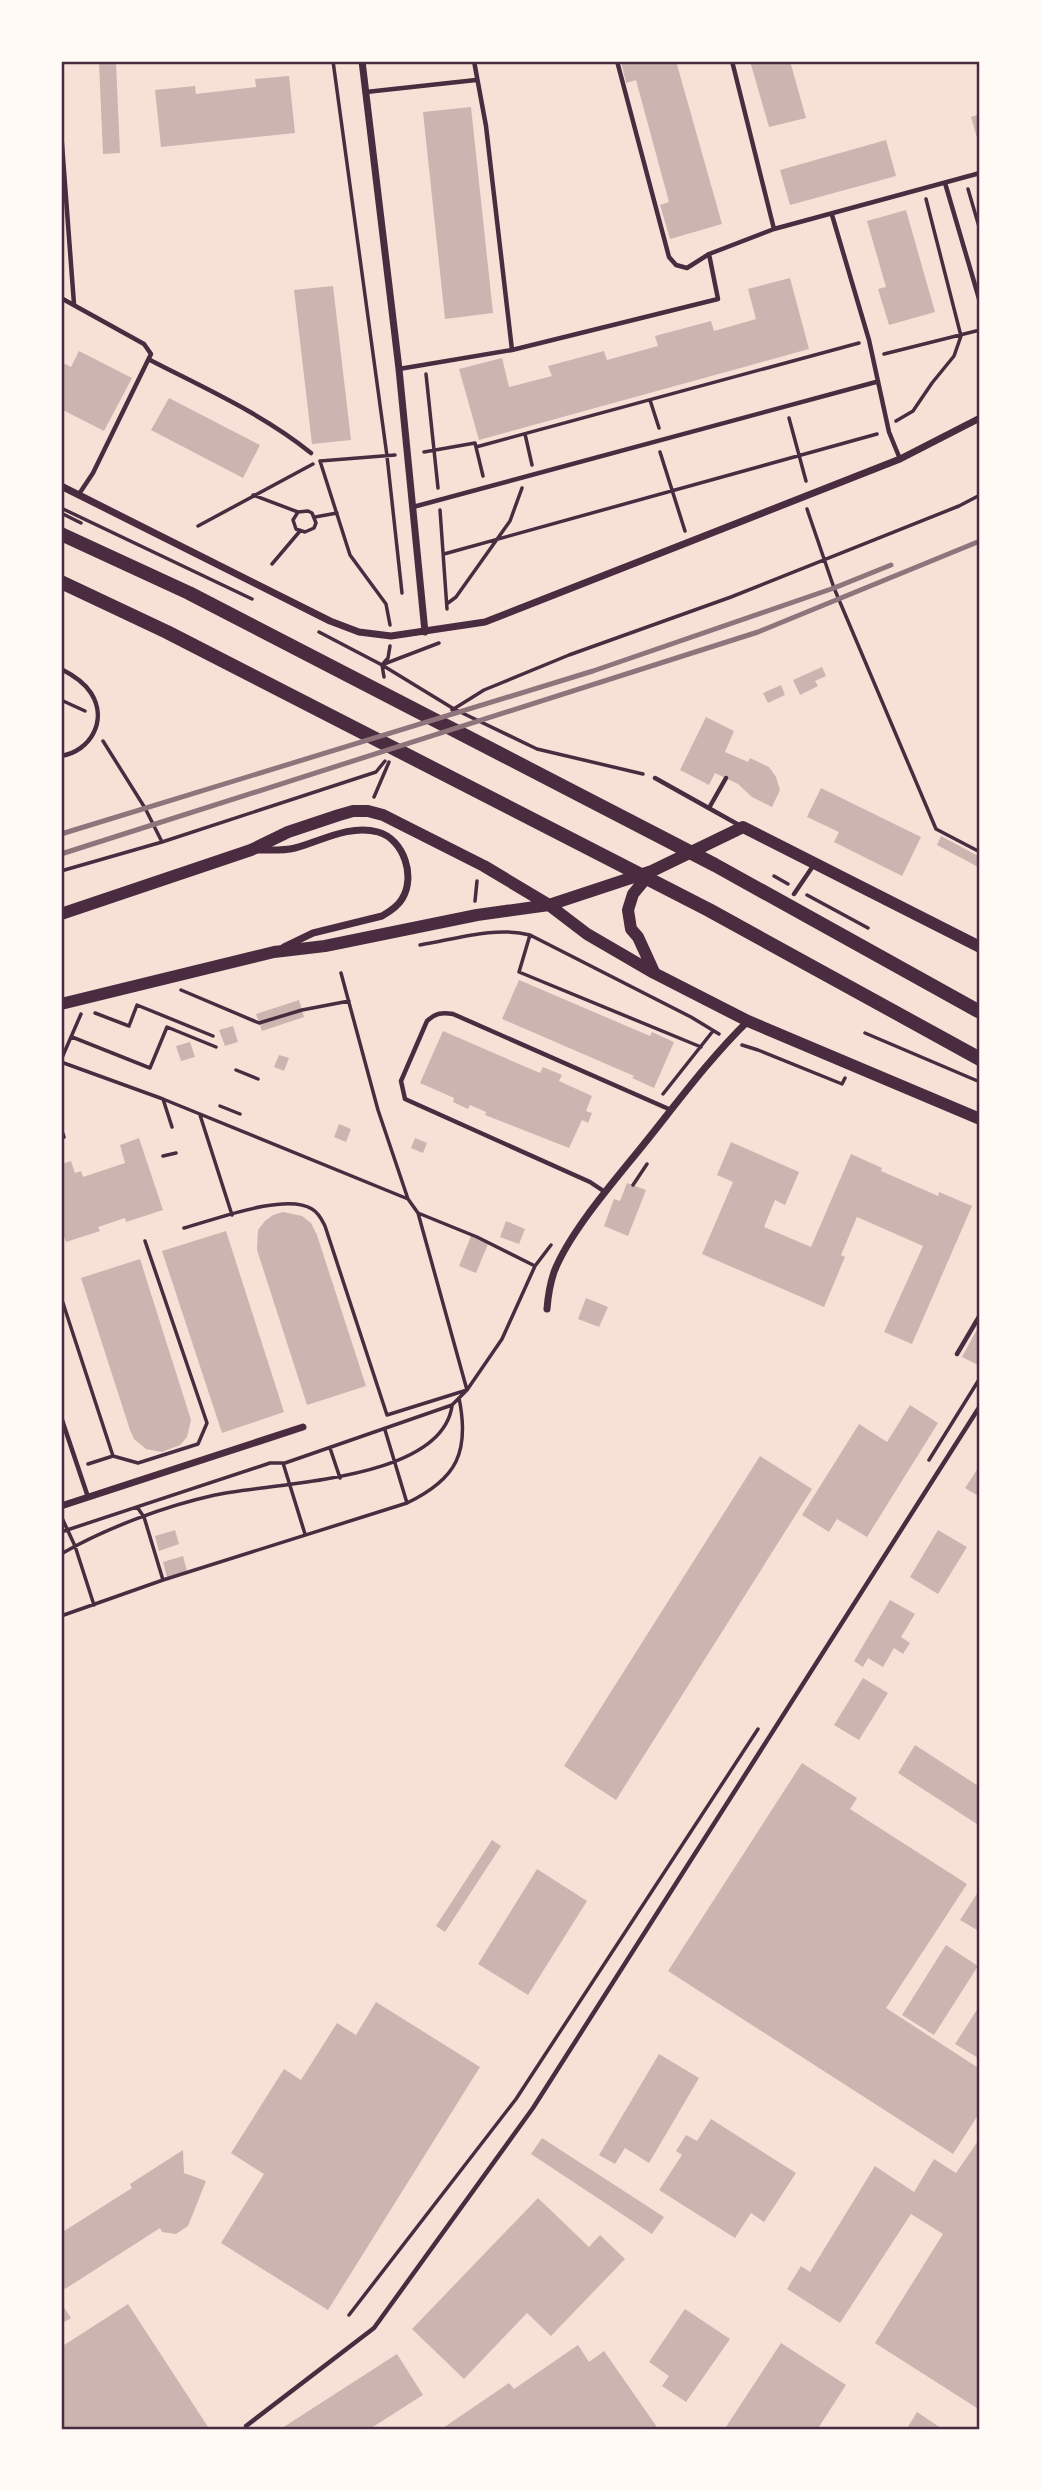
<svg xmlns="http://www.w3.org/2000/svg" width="1041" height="2491" viewBox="0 0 1041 2491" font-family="Ubuntu,sans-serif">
	<rect width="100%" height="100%" fill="#f7e1d7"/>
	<path fill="#ccb4b1" d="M621,61H676L722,224L670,239L660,205L669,202L636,80L626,83Z
		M750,61H790L806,118L769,127Z
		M99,63H116L120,153L103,154Z
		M289,76L295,133L161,147L155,90L195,86L196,94L256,87L255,79Z
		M471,107L493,313L445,319L423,112Z
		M980,114V145H979L971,117Z
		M886,140L896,176L790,205L780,170Z
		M906,210L935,312L889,325L878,289L886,287L867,221Z
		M790,278L809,349L479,440L459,369L502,358L509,387L552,376L548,366L604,351L607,360L658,346L655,336L711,321L714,331L756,319L748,289Z
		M333,286L351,440L312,444L294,290Z
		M79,351L132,378L104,431L61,409V362L71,367Z
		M169,398L260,445L243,478L151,430Z
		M822,667L826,676L815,681L818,686L800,695L793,680Z
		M781,685L785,695L768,703L763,693Z
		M706,717L734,731L725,752L748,762L750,758L769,767L776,777L780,790L772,807L752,797L738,784L715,773L709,785L680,770Z
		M821,788L921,837L902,876L834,842L839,832L807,817Z
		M941,836L980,857V868L937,845Z
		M519,980L650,1036L652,1032L674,1042L654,1088L632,1078L634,1076L502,1019Z
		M299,1000L304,1017L262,1031L256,1014Z
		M233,1026L238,1042L225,1046L219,1030Z
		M443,1031L540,1073L543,1067L562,1075L559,1081L592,1096L586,1111L592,1113L588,1123L582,1120L569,1148L485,1115L486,1112L470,1105L468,1109L453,1102L454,1098L420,1083Z
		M190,1042L195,1057L181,1061L176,1046Z
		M279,1055L289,1058L284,1071L274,1067Z
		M339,1124L351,1129L346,1142L334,1137Z
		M139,1138L163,1210L126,1222L125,1218L98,1227L100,1231L66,1242L61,1228V1164L71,1161L75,1173L81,1171L83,1177L125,1163L120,1145Z
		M415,1138L427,1143L423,1153L411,1148Z
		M731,1142L799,1172L785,1205L775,1200L764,1227L811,1247L851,1154L882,1168L881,1171L938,1196L939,1192L972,1206L912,1344L884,1332L923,1246L857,1217L841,1255L845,1257L824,1307L702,1254L733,1182L717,1175Z
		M627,1183L646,1190L628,1236L604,1226L614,1199L620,1201Z
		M283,1212L302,1216L311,1223L317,1235L366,1386L307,1405L257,1250L258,1230L265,1221L273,1215Z
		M506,1221L525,1229L519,1244L500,1237Z
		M226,1231L284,1412L222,1433L162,1251Z
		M471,1236L488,1244L476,1273L459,1266Z
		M140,1259L191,1420L187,1437L180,1445L162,1452L146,1449L134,1439L130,1430L81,1278Z
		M586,1298L608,1307L599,1327L578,1319Z
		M980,1324V1366L962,1357Z
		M910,1405L938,1423L867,1537L837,1519L829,1532L802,1515L859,1424L887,1442Z
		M760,1456L812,1489L616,1800L564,1766Z
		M980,1465V1497L965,1488Z
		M175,1530L179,1544L159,1551L155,1536Z
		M938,1530L967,1547L938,1594L910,1577Z
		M183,1556L187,1571L167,1577L163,1562Z
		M890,1600L915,1614L901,1637L910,1643L903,1654L894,1648L883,1667L868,1658L863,1667L854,1661Z
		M863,1678L888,1693L859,1740L834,1725Z
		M915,1745L980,1787V1826L898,1773Z
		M802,1763L857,1798L850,1809L967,1884L886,2008L980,2069V2112L953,2154L668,1971Z
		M492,1840L501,1846L445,1932L436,1926Z
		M537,1869L587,1901L528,1995L478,1964Z
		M980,1889V1925L977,1930L960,1920Z
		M946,1945L978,1966L934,2035L902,2015Z
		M376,2002L480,2067L328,2310L221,2243L264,2174L231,2153L284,2069L301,2080L337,2023L356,2035Z
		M980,2005V2059L955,2044Z
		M659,2054L699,2078L649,2163L625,2148L615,2164L599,2155Z
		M711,2119L796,2173L764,2222L751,2213L735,2238L659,2190L682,2155L676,2151L686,2135L697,2141Z
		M542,2138L664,2217L652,2234L531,2154Z
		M978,2141L980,2142V2410L875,2343L943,2234L911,2214L840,2323L787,2289L801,2266L810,2272L875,2166L914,2192L934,2159L956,2173Z
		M183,2150L184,2173L206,2181L188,2226L176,2234L162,2232L160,2228L65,2289L61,2283V2233L132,2188L130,2184Z
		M538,2198L589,2247L600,2235L625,2259L551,2336L527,2313L464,2379L412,2329Z
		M61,2303L71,2318L61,2324Z
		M128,2304L210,2430H61V2347Z
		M685,2309L730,2339L686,2402L662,2386L669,2376L649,2362Z
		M781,2343L846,2385L817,2430H724Z
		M578,2345L589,2362L604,2351L659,2430H440L509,2383L514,2389Z
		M397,2354L423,2395L368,2430H279Z
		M917,2412L944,2430H906Z"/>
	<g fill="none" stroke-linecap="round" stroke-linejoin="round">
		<path stroke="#4a2c40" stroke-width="3.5" d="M333,61L387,456L402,593
			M968,189L980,230
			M884,354L980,330
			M426,374L438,488
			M650,400L659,428
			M789,418L806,481
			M896,421L913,411L932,383L954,356L961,336L926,199
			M525,434L532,465
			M476,447L859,343
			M424,452L475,443L483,476
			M660,452L685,531
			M320,461L350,555L386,604L390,625
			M320,461L395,455
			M253,495L298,512L308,511L312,513L316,523L314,528L305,532L296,529L293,520L298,512
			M61,508L252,599
			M807,509L834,588L936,829L980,852
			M440,510L447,609
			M61,513L81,523
			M315,517L337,513
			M198,526L313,464
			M444,554L877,434
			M272,564L300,531
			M448,603L456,597L510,521L522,488
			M319,632L382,665L384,677
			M390,646L388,658L382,665L454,709L537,749L643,774
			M384,664L439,643
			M61,700L85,711
			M452,710L484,690L569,655L731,597L959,506L980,495
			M103,741L145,808L162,842
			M374,797L389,762
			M61,871L162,842L376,772L385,761
			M774,876L788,884
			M807,895L868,928
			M475,901L477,881
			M530,935L519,972L701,1047
			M420,945C456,939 495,926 530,935L691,1017L719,1034
			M341,973L378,1110L408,1199L418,1213L477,1237L535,1266L551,1245
			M181,990L259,1023L302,1010L349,1001
			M95,1013L129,1026L137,1005L213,1036
			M865,1033L980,1082
			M72,1037L150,1068L167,1027L216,1047
			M742,1045L758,1050L842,1084L845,1078
			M61,1060L81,1014
			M61,1062L163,1099L408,1199
			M236,1070L258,1079
			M663,1094L713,1031
			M163,1099L172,1127
			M220,1106L240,1114
			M200,1115L232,1215
			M61,1128L64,1137L61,1138
			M163,1156L176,1153
			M633,1185L647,1164
			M184,1228C214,1220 286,1192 312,1209C319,1213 322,1220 325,1226L387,1415L467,1390L502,1339L535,1266
			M61,1297L113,1456L88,1464
			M385,1430L407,1503
			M330,1448L340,1478
			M113,1456L138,1463
			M929,1460L980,1378
			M138,1463L198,1444L207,1423L145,1241
			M283,1463L305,1534
			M137,1507L144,1517L163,1580
			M62,1518L75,1546L94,1605
			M61,1532L270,1463H285L452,1405L467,1390L418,1213
			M61,1554C106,1528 165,1506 215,1495C273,1482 441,1482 452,1406
			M61,1616L163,1580L407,1503C457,1479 470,1452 459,1398
			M349,2315L516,2099L758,1729"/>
		<path stroke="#4a2c40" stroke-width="4.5" d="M474,61L486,126L512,350L718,299L709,254
			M617,61L669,257L676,265L687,268L709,254L774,229L980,173
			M732,61L774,229
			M366,92L476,80
			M61,131L74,304
			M945,183L980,302
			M832,215L869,340L889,432L900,459
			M61,298L144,344L151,354L93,473L79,494
			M150,360C204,388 263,414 311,453
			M399,369L512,350
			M413,507L876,382
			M61,669C73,675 84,682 91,693C108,720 91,751 61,756
			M655,778L739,825
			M709,808L726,778
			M794,894L813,866
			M605,1192L590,1182L405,1099L401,1081L427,1021C436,1013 442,1012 453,1014L671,1110
			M957,1354L980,1315
			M61,1417L88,1497
			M248,2430L246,2426L374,2328L533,2108L980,1406"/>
		<path stroke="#4a2c40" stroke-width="7" d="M362,61L399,369L425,632
			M61,486L330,621L359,632L391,636L485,622L900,459L980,418
			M257,850C269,850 283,851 295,848C321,841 350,824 378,832C404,839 416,877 402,899C398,906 389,912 382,916L313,933L284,947
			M547,1309C548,1296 550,1284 554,1272C570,1231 616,1179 644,1144C677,1103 710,1058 748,1021
			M61,1506L303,1427"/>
		<path stroke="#4a2c40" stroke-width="12" d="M652,871L633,894L628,910L631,929L638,937L654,972
			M61,914L251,850L288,832L339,815L353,811H368L383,815L484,866L549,905L587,934L654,973L748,1021L980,1119
			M61,1004L274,952L325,946L477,915L549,905L652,871L743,827L980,947"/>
		<path stroke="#4a2c40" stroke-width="14" d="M61,534L189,593L715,865L980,1012
			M61,582L167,632L709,910L980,1059"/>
		<path stroke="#8f747c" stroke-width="5" d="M61,834L593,671L834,588L891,565
			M61,854L758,632L980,541"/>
	</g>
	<rect width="1041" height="2491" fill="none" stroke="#fffaf5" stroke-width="126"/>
	<rect x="63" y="63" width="915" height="2365" fill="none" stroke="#4a2c40" stroke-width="2.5"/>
</svg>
